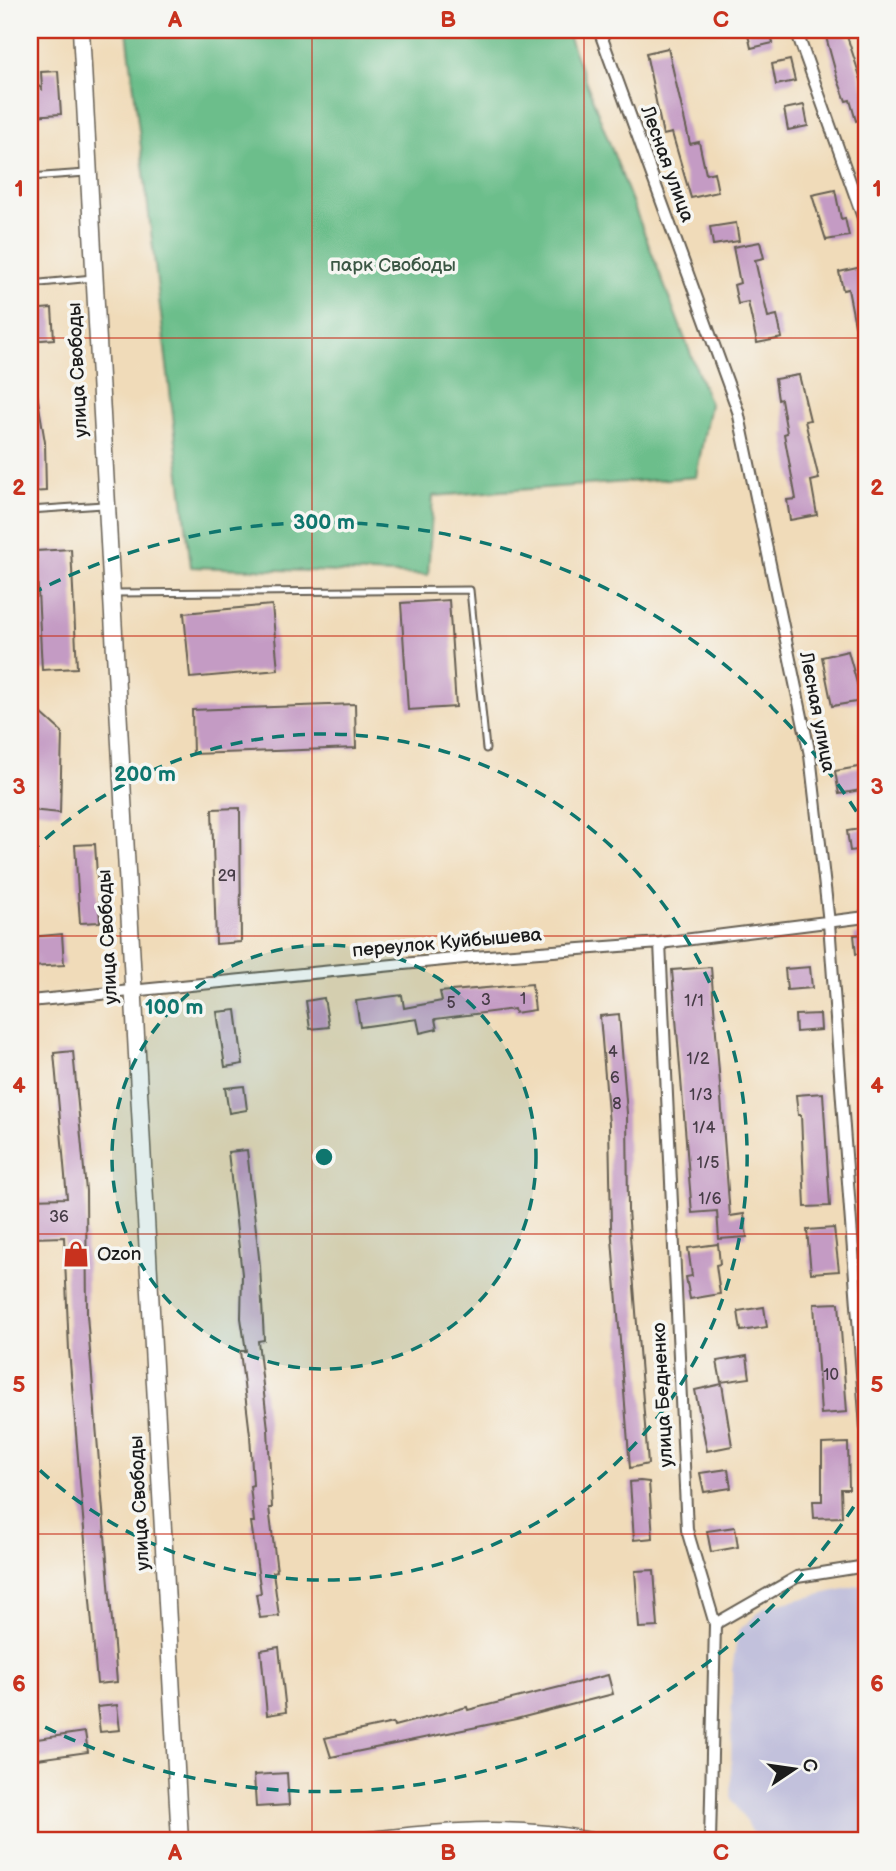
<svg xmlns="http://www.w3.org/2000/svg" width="896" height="1871" viewBox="0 0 896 1871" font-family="'Balsamiq Sans',sans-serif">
	<rect width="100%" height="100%" fill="#f6f6f2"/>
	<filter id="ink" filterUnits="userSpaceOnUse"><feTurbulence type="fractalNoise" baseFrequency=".0143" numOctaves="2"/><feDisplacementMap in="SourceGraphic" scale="14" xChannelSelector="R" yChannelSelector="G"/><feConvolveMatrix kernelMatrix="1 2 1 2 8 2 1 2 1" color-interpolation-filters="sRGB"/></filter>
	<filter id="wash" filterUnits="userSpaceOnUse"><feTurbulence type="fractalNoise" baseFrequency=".00686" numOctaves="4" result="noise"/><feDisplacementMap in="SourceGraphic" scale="28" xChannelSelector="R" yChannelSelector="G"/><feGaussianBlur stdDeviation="1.57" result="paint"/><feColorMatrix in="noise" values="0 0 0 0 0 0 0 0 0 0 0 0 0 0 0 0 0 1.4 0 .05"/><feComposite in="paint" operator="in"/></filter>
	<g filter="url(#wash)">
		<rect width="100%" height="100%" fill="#f0dbb9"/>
		<path fill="#c2c1dc" d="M866,1584V1841H758L731,1798L732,1670L738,1631L765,1607Z"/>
		<path fill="#6cbe8b" stroke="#446d54" stroke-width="2" d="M127,30H566L710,404L696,477L433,496L428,575L191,567Z"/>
		<g id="blocks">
			<path fill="#c49bc4" d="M747,30H770L773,43L751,48Z
				M846,33L866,95V118L856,121L850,100L846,101L837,77L826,37Z
				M668,48L690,144L699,142L706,174L714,172L718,192L691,198L672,133L663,135L646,53Z
				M790,60L795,81L776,85L772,64Z
				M58,71L61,114L30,116V79L42,89L41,72Z
				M804,105L808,126L788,130L784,109Z
				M835,190L841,219L845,218L849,236L826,240L812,195Z
				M736,223L739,241L713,245L710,227Z
				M760,242L764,258L755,260L768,317L777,315L782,338L757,343L748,302L738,304L734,285L740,283L733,247Z
				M866,266V323L855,325L848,289L843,290L839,272Z
				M52,308L54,339L30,341V310Z
				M799,375L810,420L805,421L819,479L811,481L817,515L790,520L787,500L796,499L784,434L787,433L781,399L778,400L775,379Z
				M30,388H36L45,442L46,491L30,492Z
				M71,549L77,668L42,670L36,551Z
				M449,600L456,707L408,710L401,603Z
				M272,605L278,670L190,678L184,613Z
				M848,651L862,701L832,706L822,657Z
				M30,703L62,732L60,813L30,810Z
				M355,704L356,748L193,754L192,710Z
				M864,766L866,789L839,794L835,771Z
				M240,808L241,942L216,944L212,809Z
				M866,828V849L850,851L847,831Z
				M95,844L100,922L80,923L75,845Z
				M62,934L64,965L30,967V937Z
				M866,934V953L856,954L854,935Z
				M711,967L730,1216L744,1214L747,1237L719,1239L717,1211L692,1213L672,970Z
				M810,967L812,988L787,990L785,969Z
				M532,984L535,1010L515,1013L514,1009L435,1019L437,1029L420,1033L417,1019L360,1027L356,1001L402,995L404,1008L442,1001L440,992Z
				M324,998L329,1027L310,1029L306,1001Z
				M236,1010L243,1064L225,1067L217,1012Z
				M619,1014L627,1113L628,1210L648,1464L630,1468L611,1226L609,1124L600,1016Z
				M820,1014L821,1030L796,1032L795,1015Z
				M73,1051L86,1191L87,1315L117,1682L97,1684L69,1350L64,1237L32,1238L30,1199L67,1198L54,1053Z
				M244,1086L247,1110L229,1113L225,1088Z
				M823,1093L830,1206L805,1207L801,1115H798L796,1095Z
				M247,1150L260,1266L264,1340L258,1341L268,1429L272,1508H269L277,1571L273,1572L279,1616L260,1618L256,1594L261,1593L251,1522H254L250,1486L253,1485L250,1435L240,1351H246L241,1318L242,1274L228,1152Z
				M834,1228L839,1271L811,1273L807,1230Z
				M718,1244L720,1264L716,1265L720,1294L690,1299L686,1277L692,1276L688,1248Z
				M839,1303L847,1412L821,1414L814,1304Z
				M764,1307L767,1327L741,1331L738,1311Z
				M747,1356L750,1378L721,1382L717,1361Z
				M722,1384L732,1446L707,1451L695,1390Z
				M848,1443L849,1489H841L842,1517L814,1518L813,1501H822V1444Z
				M728,1469L731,1488L704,1492L700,1473Z
				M640,1481L649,1482L653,1538L634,1540L630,1482Z
				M735,1527L738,1547L711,1552L707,1531Z
				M654,1570L658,1627L639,1628L635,1571Z
				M279,1647L286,1712L267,1715L261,1650Z
				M608,1675L613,1694L516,1719L331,1757L325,1738L393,1723L394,1726L467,1707L468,1710Z
				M117,1705L120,1730L100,1732L97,1707Z
				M85,1732L88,1752L30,1760V1740Z
				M287,1773L289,1805L256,1807L254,1775Z"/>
		</g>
	</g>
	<g filter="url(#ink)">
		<use href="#blocks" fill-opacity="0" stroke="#665f53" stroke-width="2"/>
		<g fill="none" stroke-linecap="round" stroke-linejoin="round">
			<g stroke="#665f53" stroke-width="9">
				<path id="lane" d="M30,177L86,173
					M30,284L93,278
					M30,510L103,505
					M114,593L470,590L486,749"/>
			</g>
			<g stroke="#665f53" stroke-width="14">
				<path id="street" d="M599,30L738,411L810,755L829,923L866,1428
					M796,30L866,226
					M660,943L687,1530L715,1624L710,1841
					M30,1001L474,957L660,943L866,917
					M715,1624L797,1577L866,1566"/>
			</g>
			<g stroke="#665f53" stroke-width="19">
				<path id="secondary" d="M81,30L180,1841
					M362,1841C438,1832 514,1824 590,1841"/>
			</g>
			<use href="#lane" stroke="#fff" stroke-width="5"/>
			<use href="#street" stroke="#fff" stroke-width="10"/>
			<use href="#secondary" stroke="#fff" stroke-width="16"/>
		</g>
	</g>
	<path fill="none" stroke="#c8321e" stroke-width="2" stroke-opacity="0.55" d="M312,30V1841M584,30V1841M30,338H866M30,636H866M30,936H866M30,1234H866M30,1534H866"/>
	<circle cx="324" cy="1157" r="212" fill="#0f766e" fill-opacity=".12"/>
	<g fill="none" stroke="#0f766e" stroke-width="3.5" stroke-dasharray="12 9">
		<circle cx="324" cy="1157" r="212"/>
		<path d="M30 853A423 423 0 1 1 30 1461"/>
		<path d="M865 1489A635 635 0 0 1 31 1720M31 594A635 635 0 0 1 865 825"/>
	</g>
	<defs>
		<g id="shop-bare" transform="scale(2.1)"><path d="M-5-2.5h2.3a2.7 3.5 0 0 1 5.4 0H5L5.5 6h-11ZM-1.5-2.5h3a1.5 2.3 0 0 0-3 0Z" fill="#c8321e" stroke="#f6f6f2" stroke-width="2.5" paint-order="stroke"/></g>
	</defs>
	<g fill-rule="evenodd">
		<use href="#shop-bare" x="76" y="1254"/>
	</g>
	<g text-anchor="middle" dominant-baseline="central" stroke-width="7" stroke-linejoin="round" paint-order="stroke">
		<g font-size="16" fill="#463c46">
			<text x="227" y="876">29</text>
			<text x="523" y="999">1</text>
			<text x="486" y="1000">3</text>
			<text x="694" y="1001">1/1</text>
			<text x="451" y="1003">5</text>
			<text x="613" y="1052">4</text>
			<text x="698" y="1059">1/2</text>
			<text x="615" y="1078">6</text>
			<text x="701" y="1095">1/3</text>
			<text x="617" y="1104">8</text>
			<text x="704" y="1128">1/4</text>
			<text x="708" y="1163">1/5</text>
			<text x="710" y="1199">1/6</text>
			<text x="59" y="1217">36</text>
			<text x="831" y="1375">10</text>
		</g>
		<g font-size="19" fill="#1c1c1c" stroke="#f6f6f2">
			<text transform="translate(667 164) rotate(70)">Лесная улица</text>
			<text transform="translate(78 370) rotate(-93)">улица Свободы</text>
			<text transform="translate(817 712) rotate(79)">Лесная улица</text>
			<text transform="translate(108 937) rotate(-93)">улица Свободы</text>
			<text transform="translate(447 943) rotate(-5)">переулок Куйбышева</text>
			<text transform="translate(663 1395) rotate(-93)">улица Бедненко</text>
			<text transform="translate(140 1503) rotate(-93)">улица Свободы</text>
		</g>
		<g font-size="19" fill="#3c5745" stroke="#f6f6f2">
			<text x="393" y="265">парк Свободы</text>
		</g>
		<g font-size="19" fill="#1c1c1c" stroke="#f6f6f2" text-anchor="start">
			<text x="97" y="1254">Ozon</text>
		</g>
	</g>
	<circle cx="324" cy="1157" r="10" fill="#0f766e" stroke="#f6f6f2" stroke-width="3.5"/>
	<g font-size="21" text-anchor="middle" font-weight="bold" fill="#0f766e" stroke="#f6f6f2" stroke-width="7" stroke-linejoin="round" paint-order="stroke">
		<text x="324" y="529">300 m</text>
		<text x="145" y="781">200 m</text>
		<text x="174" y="1014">100 m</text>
	</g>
	<rect width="896" height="1871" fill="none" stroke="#f6f6f2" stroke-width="77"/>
	<g transform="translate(794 1769) rotate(77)" stroke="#f6f6f2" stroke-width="5" paint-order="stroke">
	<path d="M0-5L12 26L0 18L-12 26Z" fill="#1c1c1c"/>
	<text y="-10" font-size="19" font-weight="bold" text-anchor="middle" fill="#1c1c1c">С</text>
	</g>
	<rect x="38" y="38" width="820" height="1794" fill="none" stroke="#c8321e" stroke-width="2.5"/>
	<g font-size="23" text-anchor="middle" font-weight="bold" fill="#c8321e">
		<text x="175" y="27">A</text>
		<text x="448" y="27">B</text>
		<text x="721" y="27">C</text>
		<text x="19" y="196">1</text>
		<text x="877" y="196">1</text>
		<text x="19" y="495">2</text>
		<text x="877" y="495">2</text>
		<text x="19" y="794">3</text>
		<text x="877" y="794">3</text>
		<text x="19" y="1093">4</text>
		<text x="877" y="1093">4</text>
		<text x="19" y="1392">5</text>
		<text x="877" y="1392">5</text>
		<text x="19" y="1691">6</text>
		<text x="877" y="1691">6</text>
		<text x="175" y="1860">A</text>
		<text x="448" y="1860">B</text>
		<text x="721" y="1860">C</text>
	</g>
</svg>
